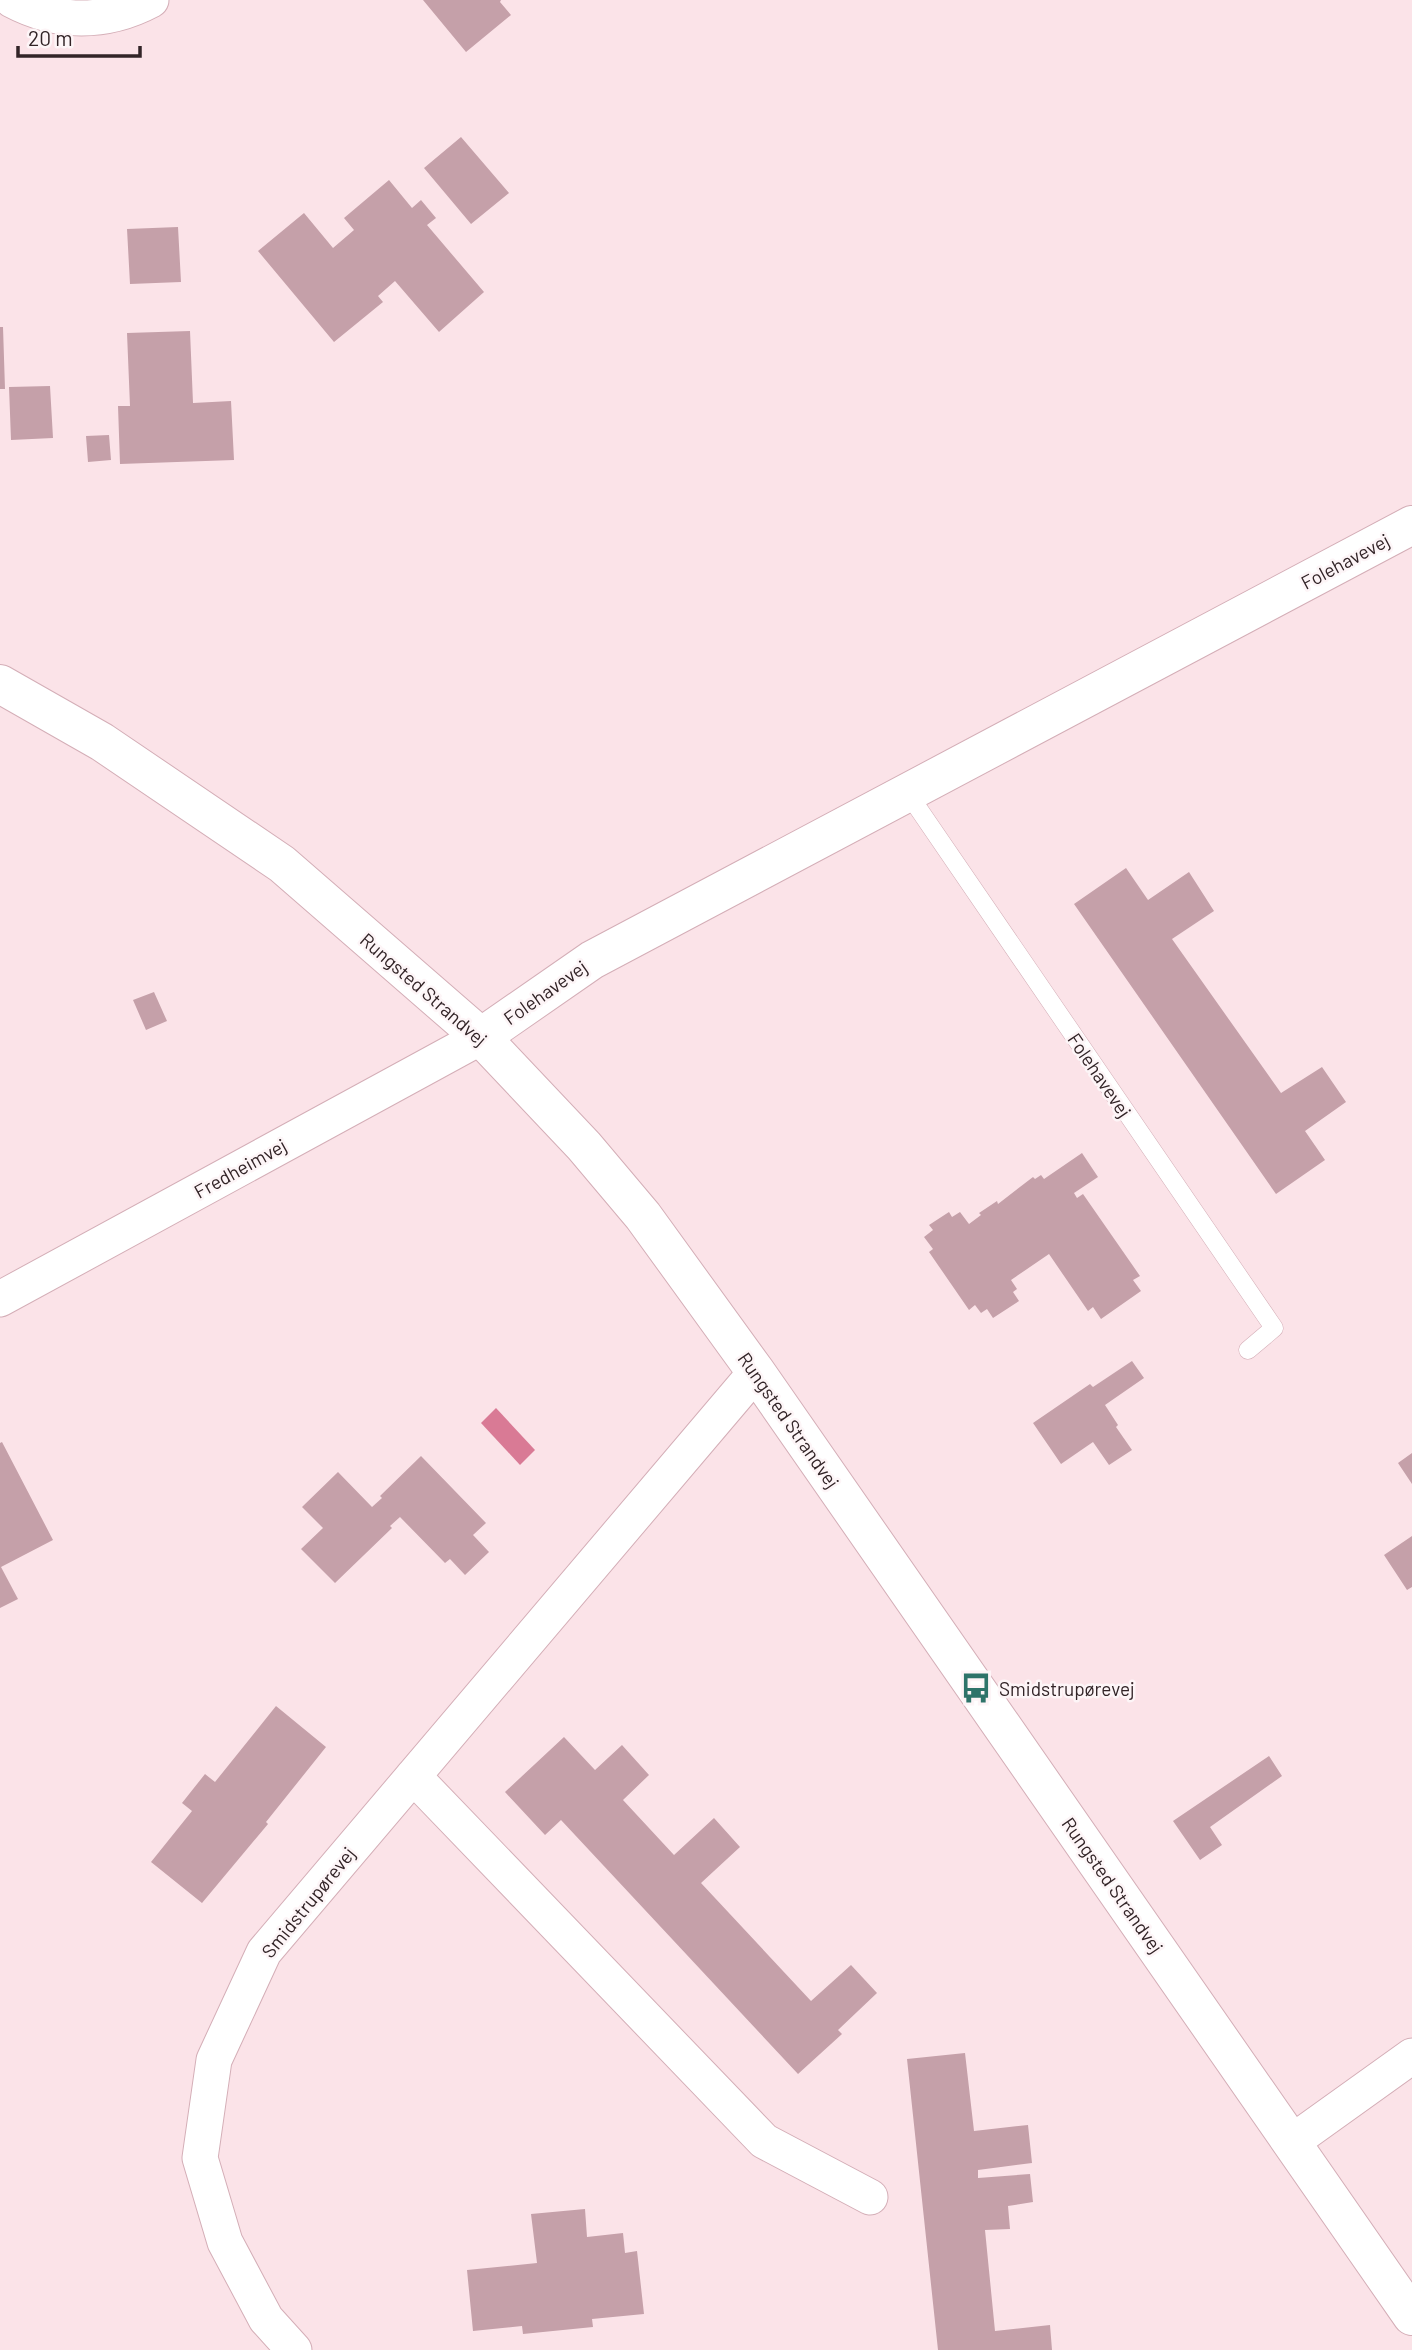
<svg xmlns="http://www.w3.org/2000/svg" width="1412" height="2350" viewBox="0 0 1412 2350" font-family="Barlow,sans-serif">
	<rect width="100%" height="100%" fill="#fbe3e8"/>
	<path fill="#d97a95" d="M496,1408L535,1450L520,1465L481,1423Z"/>
	<path fill="#c5a0a9" d="M423,0H501L500,2L511,15L466,52Z
		M461,137L509,193L471,224L424,168Z
		M389,180L412,208L421,200L436,218L427,225L484,292L439,332L395,281L378,296L383,302L334,342L258,251L304,213L333,248L354,230L344,218Z
		M178,227L181,282L130,284L127,229Z
		M0,327H3L5,389H0Z
		M190,331L193,403L231,401L234,460L120,464L118,406H130L127,333Z
		M50,386L53,438L11,440L9,387Z
		M109,435L111,460L88,462L86,436Z
		M1126,868L1148,900L1189,872L1214,911L1172,939L1281,1093L1322,1067L1346,1102L1305,1131L1325,1160L1276,1194L1074,904Z
		M154,992L167,1021L146,1030L133,1000Z
		M1082,1153L1098,1177L1074,1193L1077,1198L1083,1194L1140,1276L1133,1280L1141,1291L1101,1319L1093,1307L1088,1311L1049,1254L1011,1280L1017,1289L1013,1292L1019,1301L993,1318L987,1309L981,1313L975,1305L969,1310L929,1252L933,1249L924,1237L933,1230L929,1225L949,1212L952,1217L960,1212L969,1224L981,1215L979,1213L997,1201L998,1204L1033,1177L1035,1179L1041,1175L1044,1179Z
		M1132,1361L1144,1378L1105,1405L1118,1425L1116,1427L1132,1450L1109,1465L1093,1442L1061,1464L1033,1423L1090,1384L1093,1387Z
		M2,1442L53,1540L1,1567L18,1599L0,1608V1443Z
		M1412,1453V1484L1398,1463Z
		M421,1456L486,1523L473,1535L489,1552L465,1575L450,1559L445,1563L400,1517L390,1526L392,1528L335,1583L301,1549L323,1528L302,1507L338,1472L372,1507L382,1498L380,1496Z
		M1412,1536V1587L1407,1590L1384,1555Z
		M276,1706L326,1747L266,1822L268,1824L202,1903L151,1862L192,1811L182,1803L205,1774L215,1782Z
		M564,1737L595,1770L622,1745L649,1775L623,1800L674,1855L714,1818L740,1847L701,1883L811,2001L851,1965L877,1993L838,2030L842,2034L798,2074L561,1820L545,1835L505,1792Z
		M1269,1756L1282,1776L1210,1827L1222,1845L1200,1860L1173,1821Z
		M965,2053L974,2131L1028,2125L1032,2163L978,2170V2178L1030,2174L1033,2202L1008,2206L1010,2229L985,2230L995,2331L1050,2325L1052,2350H938L907,2059Z
		M585,2209L587,2237L623,2233L625,2253L637,2251L644,2314L592,2319L593,2327L523,2334L522,2326L473,2331L467,2270L537,2263L531,2214Z"/>
	<g fill="none" stroke-linecap="round" stroke-linejoin="round">
		<g stroke="#d4aeb7" stroke-width="19">
			<path id="service" d="M907,792L1274,1328L1248,1350"/>
		</g>
		<g stroke="#d4aeb7" stroke-width="37">
			<path id="minor" d="M12,0C57,24 106,24 151,0
				M0,1299L481,1037
				M413,1776L764,2141L870,2197
				M1292,2142L1412,2056
				M294,2350L266,2319L225,2242L200,2158L214,2060L264,1952L756,1372"/>
		</g>
		<g stroke="#d4aeb7" stroke-width="40">
			<path id="tertiary" d="M481,1037L592,960L1412,525"/>
		</g>
		<g stroke="#d4aeb7" stroke-width="40">
			<path id="secondary" d="M0,684L102,742L282,864L481,1037L584,1146L643,1216L756,1372L1412,2316"/>
		</g>
		<use href="#service" stroke="#fff" stroke-width="18"/>
		<use href="#minor" stroke="#fff" stroke-width="35"/>
		<use href="#tertiary" stroke="#fff" stroke-width="38"/>
		<use href="#secondary" stroke="#fff" stroke-width="38"/>
	</g>
	<defs>
		<g id="bus-bare" transform="scale(2.415)"><path d="M-5-6H5V4H4V6H2V4H-2V6H-4V4H-5ZM-3.5-4V0h7V-4ZM-3.5 1.2v1.5H-2V1.2ZM2 1.2v1.5H3.5V1.2Z" fill="#2e746a" stroke="#fdf5f7" stroke-width="2.5" paint-order="stroke"/></g>
	</defs>
	<g fill-rule="evenodd">
		<use href="#bus-bare" x="976" y="1688"/>
	</g>
	<g text-anchor="middle" dominant-baseline="central" stroke-width="5" stroke-linejoin="round" paint-order="stroke">
		<g font-size="19" fill="#322427" stroke="#fdf5f7">
			<text transform="translate(1345 561) rotate(-28)">Folehavevej</text>
			<text transform="translate(424 989) rotate(41)">Rungsted Strandvej</text>
			<text transform="translate(545 992) rotate(-35)">Folehavevej</text>
			<text transform="translate(1100 1075) rotate(56)">Folehavevej</text>
			<text transform="translate(240 1168) rotate(-29)">Fredheimvej</text>
			<text transform="translate(789 1420) rotate(55)">Rungsted Strandvej</text>
			<text transform="translate(1113 1885) rotate(55)">Rungsted Strandvej</text>
			<text transform="translate(308 1902) rotate(-51)">Smidstrupørevej</text>
		</g>
		<g font-size="19" fill="#322427" stroke="#fdf5f7" text-anchor="start">
			<text x="999" y="1688">Smidstrupørevej</text>
		</g>
	</g>
	<path d="M18 46v10h122v-10" fill="none" stroke="#322427" stroke-width="3.5"/>
	<text x="28" y="46" font-size="21" fill="#322427" stroke="#fdf5f7" stroke-width="5" paint-order="stroke">20 m</text>
</svg>
